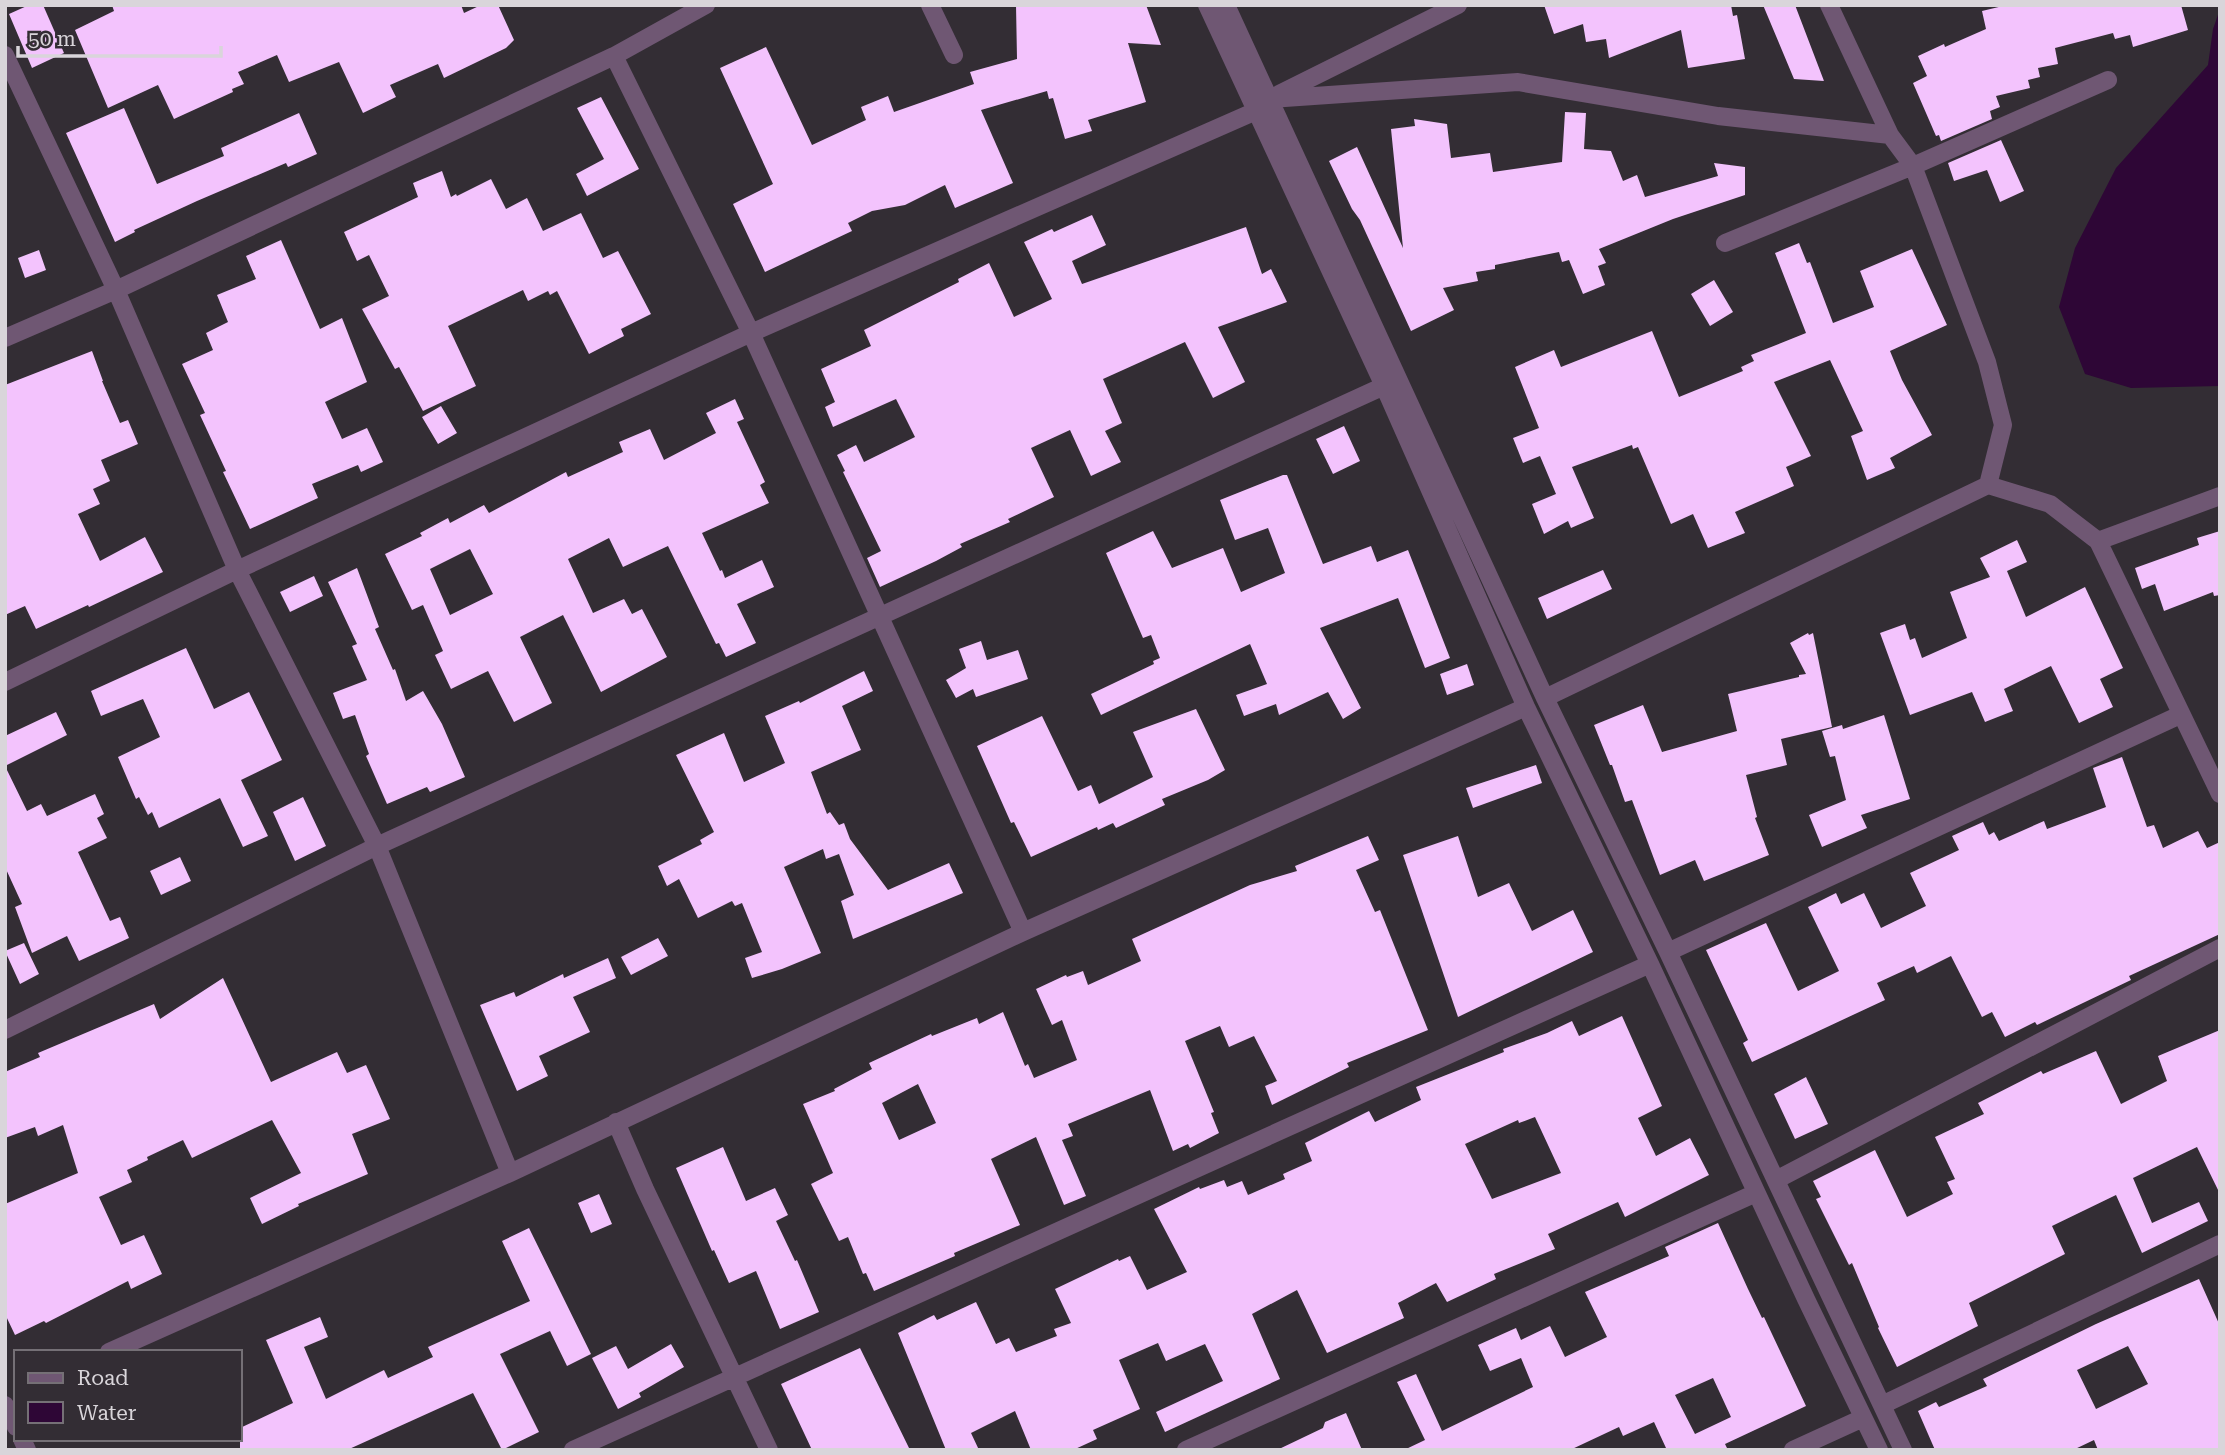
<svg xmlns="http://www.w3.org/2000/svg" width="2225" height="1455" viewBox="0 0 2225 1455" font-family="'Roboto Serif',serif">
	<rect width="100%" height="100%" fill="#332d34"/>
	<path fill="#2e0636" d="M2220,9V386L2131,388L2085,374L2059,307L2075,248L2116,168L2208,65L2213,29Z"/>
	<path fill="#f3c3fd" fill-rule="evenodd" d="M29,5H43L64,53L32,68L9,14Z
		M112,5H461L464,13L481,5H498L514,40L506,48L444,78L438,64L390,85L396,97L363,113L339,62L289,82L277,55L238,72L244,84L232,89L233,92L174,119L158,85L108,108L75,30L114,11Z
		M1016,5H1146L1161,45L1128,43L1146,102L1088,120L1092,131L1065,139L1053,98L1049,99L1047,91L981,110L1013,183L955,208L945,185L905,205L872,211L848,223L852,231L765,272L733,204L773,184L720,68L766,47L812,145L866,120L861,107L888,96L894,112L974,84L970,72L1017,59Z
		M1544,5H1731L1733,16L1737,15L1745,59L1688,68L1681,30L1609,58L1606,39L1586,42L1583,24L1554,34Z
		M1763,5H1795L1824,81L1794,79Z
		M2007,5H2181L2188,30L2133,47L2130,35L2115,39L2113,33L2055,48L2058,64L2038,68L2040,77L2028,80L2030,88L1996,96L2000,107L1990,111L1992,119L1941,141L1939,135L1936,136L1913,83L1927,76L1918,56L1944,44L1945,47L1986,29L1982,11Z
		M601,97L639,169L587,196L576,174L604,159L577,108Z
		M124,108L157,184L224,156L221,148L299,113L317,154L288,167L286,163L197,201L134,230L135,232L115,242L66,133Z
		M1565,112L1586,113L1584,149L1611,151L1623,181L1637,175L1645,197L1718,176L1714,163L1745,167V195L1673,219L1599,249L1606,263L1598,266L1605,285L1583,294L1569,260L1562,262L1559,252L1495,265V269L1476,272L1478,281L1443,288L1454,310L1411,331L1360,220L1352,209L1329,161L1357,147L1403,248L1391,129L1415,126L1414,119L1447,124L1451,158L1490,153L1493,172L1562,162Z
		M2001,140L2024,191L2000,202L1987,170L1954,181L1948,163Z
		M442,171L451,197L456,194L457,196L491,179L506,209L527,198L543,231L581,213L603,258L618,251L651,314L621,329L624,336L589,354L557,291L550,295L548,291L528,301L523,290L448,326L476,386L423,411L399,367L395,369L362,309L389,296L369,255L357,261L344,232L418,197L413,183Z
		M1092,215L1106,245L1072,261L1082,284L1246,227L1262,274L1271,269L1287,302L1218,327L1245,382L1213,398L1185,342L1103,379L1122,423L1105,431L1121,462L1091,476L1070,430L1031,448L1054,497L1008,519L1010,522L960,544L962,547L936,561L880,587L867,558L881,551L843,472L845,471L837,455L856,445L864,462L915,437L896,399L833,427L825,407L835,402L821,369L871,346L864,330L959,282L958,279L989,263L1014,317L1052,299L1024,242L1052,229L1054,232Z
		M281,240L320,329L342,318L367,382L325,402L342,439L367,428L383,462L361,472L358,465L312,484L318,498L250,529L223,472L226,471L200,415L205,413L182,364L213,350L206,333L228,322L217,295L256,279L246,256Z
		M1799,243L1807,263L1810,262L1833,323L1874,307L1860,271L1912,249L1947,325L1890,351L1902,380L1932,435L1890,458L1895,468L1867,480L1851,436L1863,431L1830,360L1774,382L1811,456L1786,467L1794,486L1735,512L1745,533L1708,548L1693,514L1671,524L1638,447L1633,449L1632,445L1572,467L1594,518L1571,528L1568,521L1544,534L1532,504L1556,494L1540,456L1523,463L1513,438L1539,428L1515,367L1554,350L1561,367L1652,331L1679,397L1743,371L1741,367L1754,361L1751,355L1806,333L1775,253Z
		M39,250L46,270L25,278L18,258Z
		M1714,280L1733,312L1710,326L1691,294Z
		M92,351L103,381H102L120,423L128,420L138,444L101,460L110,481L93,489L100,504L78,514L100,561L145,537L163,572L89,607L88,605L36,629L25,606L5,615V385Z
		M735,399L744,419L737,422L765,482L760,485L769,503L702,533L720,571L722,570L725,578L762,560L774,587L737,604L756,643L726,657L719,643L716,644L668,546L623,567L609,538L568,559L593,613L624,599L632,614L642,609L667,657L601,692L563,615L520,637L552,703L514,722L488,671L451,689L435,655L443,651L423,605L412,610L385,554L422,536L420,533L448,518L450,523L484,505L489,513L566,472L568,477L623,452L619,442L650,429L664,460L716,433L706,413ZM470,549L493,594L450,615L430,569Z
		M441,406L457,433L438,444L422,417Z
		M1344,426L1360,461L1333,474L1316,439Z
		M1283,475H1287L1323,564L1371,546L1377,562L1408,550L1450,658L1425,668L1398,598L1320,628L1361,708L1343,719L1328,692L1279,715L1276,704L1244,716L1236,695L1267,684L1250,644L1101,715L1091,694L1154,664L1153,661L1160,658L1151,635L1143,638L1106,553L1153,531L1172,568L1223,548L1241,592L1285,573L1268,528L1235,540L1220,500Z
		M2220,531V595L2214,596L2213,592L2164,611L2155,584L2142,589L2135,568L2199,545L2197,538Z
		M2017,540L2027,562L2007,571L2026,617L2085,587L2123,668L2100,679L2113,707L2079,723L2051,666L2004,689L2013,711L1985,722L1972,692L1910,715L1880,633L1905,624L1910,640L1915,638L1922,658L1967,638L1950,592L1990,577L1980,558Z
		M357,568L379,627L375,629L393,670L395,669L406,701L423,691L442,724L465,777L430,792L427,787L387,804L366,756L369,754L355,715L343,719L333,693L367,680L352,646L357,644L328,582Z
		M1603,570L1612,589L1547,619L1538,598Z
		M314,576L323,596L290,612L280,592Z
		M1808,633L1809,635L1813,633L1832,727L1781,739L1787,765L1746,775L1757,817L1755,818L1769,855L1704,881L1695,860L1660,875L1632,800L1625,802L1612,765H1610L1594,725L1643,705L1662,752L1737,731L1728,694L1799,677V675L1806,674L1790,643Z
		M981,641L987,660L1018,650L1028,679L976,697L973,689L956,698L946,680L966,668L959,649Z
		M186,648L214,709L249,692L282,760L241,780L268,836L243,847L220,798L159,828L152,812L148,815L139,797L136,799L118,757L160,737L143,699L101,716L91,691Z
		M1467,664L1474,685L1447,695L1440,674Z
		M864,671L873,691L842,706L861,750L811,772L827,814L830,812L839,825L844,823L850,839L888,890L949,863L963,893L853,939L841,901L854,895L839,854L826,859L823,849L784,867L821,953L782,969L752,978L745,958L762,952L742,903L735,906L732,901L698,918L679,879L667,886L658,866L702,844L700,840L714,832L676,755L724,733L744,782L785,763L765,716L799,701L800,703Z
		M1196,709L1225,770L1208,780L1162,799L1165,805L1116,828L1113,823L1098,830L1097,827L1031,857L1014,822L1011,823L977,746L1042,716L1078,791L1091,785L1099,804L1153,777L1133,732Z
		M56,712L67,735L5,766L27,811L41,804L47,816L95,794L104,814L97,818L107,838L78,852L110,921L120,917L129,938L79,961L67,936L32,953L15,907L22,904L5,867V736Z
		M1884,715L1910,799L1861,815L1867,828L1822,847L1809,815L1846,800L1835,756L1830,757L1822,731L1842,725L1843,729Z
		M2122,757L2147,827L2154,825L2163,848L2198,831L2207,848L2220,842V934L2129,976L2131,980L2037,1025L2035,1022L2005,1037L1992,1012L1982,1017L1951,956L1917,973L1914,966L1877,983L1885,1000L1752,1062L1743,1043L1748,1040L1706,950L1766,923L1798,991L1839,971L1808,907L1836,893L1841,904L1864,893L1881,928L1926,906L1910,873L1959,850L1952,836L1983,822L1989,835L1994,832L1999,841L2044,821L2047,829L2106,807L2093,768Z
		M1536,765L1542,783L1473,808L1466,788Z
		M303,797L326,846L295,861L273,812Z
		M1368,836L1379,860L1356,870L1375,912L1380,910L1428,1030L1347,1063L1349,1067L1272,1105L1265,1086L1277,1081L1254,1036L1229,1047L1220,1026L1185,1041L1214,1112L1211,1113L1219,1133L1190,1148L1188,1144L1173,1151L1150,1090L1068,1124L1073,1136L1062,1140L1086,1196L1064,1205L1036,1137L991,1159L1020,1225L954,1253L955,1256L874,1291L866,1273L863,1274L848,1237L839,1241L811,1184L833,1173L803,1104L835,1091L834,1089L872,1069L869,1063L931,1034L932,1036L977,1018L979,1024L1003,1012L1025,1066L1028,1064L1034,1078L1077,1060L1062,1020L1052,1025L1036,989L1066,975L1067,977L1083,971L1088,985L1141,961L1132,939L1250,885L1297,871L1295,866ZM918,1084L936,1123L899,1140L882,1103Z
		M1458,836L1478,897L1509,883L1532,931L1573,910L1593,952L1458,1017L1403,855Z
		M180,857L191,881L161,895L150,871Z
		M658,938L668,956L631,975L621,957Z
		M24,943L39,974L20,984L5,951Z
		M608,958L616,978L573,997L590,1032L539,1056L548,1076L517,1091L480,1005L514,992L516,997L563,974L564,978Z
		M223,978L271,1082L337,1052L347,1073L366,1065L390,1119L352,1134L368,1174L298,1204L299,1206L262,1224L250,1198L301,1173L272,1120L192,1158L183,1140L147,1157L148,1160L127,1170L132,1182L99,1197L121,1245L144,1235L162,1274L131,1289L128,1281L46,1323L44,1321L15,1335L5,1314V1204L78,1173L63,1125L38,1136L35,1127L5,1138V1072L40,1057L38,1053L154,1004L160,1019Z
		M1622,1016L1662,1106L1638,1118L1656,1156L1690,1138L1709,1175L1625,1217L1618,1202L1548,1234L1555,1249L1494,1274L1496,1279L1447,1302L1436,1283L1398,1303L1404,1318L1327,1353L1297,1290L1252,1314L1280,1379L1165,1432L1156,1412L1223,1381L1205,1344L1166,1361L1158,1343L1119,1360L1140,1409L1093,1430L1097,1439L1073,1450H1031L1015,1411L971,1433L979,1450H946L898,1333L934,1315L937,1320L976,1302L996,1344L1009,1338L1016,1352L1057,1336L1054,1329L1071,1323L1055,1289L1118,1259L1119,1261L1130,1256L1147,1290L1187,1272L1154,1209L1199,1187L1200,1189L1224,1180L1227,1187L1242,1181L1248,1195L1285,1179L1283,1174L1312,1161L1305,1143L1369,1111L1375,1122L1421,1100L1416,1087L1504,1052L1503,1049L1547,1033L1572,1021L1579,1036ZM1535,1117L1561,1173L1492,1199L1465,1144L1518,1120L1519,1123Z
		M2220,1030V1194L2197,1147L2133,1178L2152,1223L2199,1202L2208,1221L2142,1253L2116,1195L2052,1226L2065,1254L1969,1303L1978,1326L1897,1367L1878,1328L1879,1327L1852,1263L1849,1265L1816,1199L1821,1197L1813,1181L1875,1150L1907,1217L1953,1194L1947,1182L1955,1179L1935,1137L1984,1114L1978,1103L2041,1071L2043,1074L2096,1051L2121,1104L2167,1081L2158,1056Z
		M1806,1077L1828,1124L1795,1139L1774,1094Z
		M723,1147L746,1201L775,1188L788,1215L776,1221L795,1261L797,1260L819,1312L780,1329L756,1271L729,1283L714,1250L712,1251L676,1168Z
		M599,1194L612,1224L591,1233L578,1203Z
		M1718,1223L1748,1289L1762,1318L1764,1317L1806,1406L1725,1444L1728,1450H1662L1666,1448L1654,1422L1623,1436L1619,1427L1570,1450H1404L1425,1440L1397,1382L1416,1374L1442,1431L1533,1387L1521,1358L1490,1371L1478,1345L1516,1328L1521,1340L1550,1326L1565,1357L1607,1337L1585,1292L1669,1256L1665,1247ZM1713,1378L1731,1417L1695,1434L1675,1395Z
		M529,1228L591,1354L567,1366L550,1331L500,1354L539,1432L502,1450L473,1393L347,1450H240V1428L293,1403L266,1340L320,1317L328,1337L304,1347L326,1399L384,1370L388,1378L433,1357L428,1347L530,1301L502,1241Z
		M2199,1279L2220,1326V1450H2098L2094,1440L2073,1450H1935L1918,1411L1936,1402L1939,1407L1987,1386L1983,1379L2096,1324ZM2128,1346L2148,1384L2096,1409L2077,1370Z
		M671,1344L684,1367L639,1393L641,1397L618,1409L592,1358L616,1346L628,1369Z
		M860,1348L910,1450H812L781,1384Z
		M1346,1413L1362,1450H1277L1323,1428L1325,1422Z"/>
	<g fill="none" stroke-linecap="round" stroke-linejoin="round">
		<path stroke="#6f5773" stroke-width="18" d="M930,5L954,55
			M1207,5L1384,386L1526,707L1650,964L1806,1299L1879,1450
			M1226,5L1545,698L1668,952L1903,1450
			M1829,5L1890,135L1913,166L1987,362L2003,425L1988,485L2050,504L2098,541L2220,794
			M5,55L116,290L237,570L377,846L510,1173
			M614,56L751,333L1023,932
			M1279,94L1458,5
			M1270,99L1518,82L1718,116L1890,135
			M1725,243L1913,166L2108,80
			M5,338L116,290L614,56L706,5
			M2098,541L2220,496
			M5,682L237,570L751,333L1256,111
			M1545,698L1988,485
			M1668,952L2180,715
			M5,1030L377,846L1384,386
			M616,1122L645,1189L769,1450
			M1776,1180L2220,948
			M109,1352L510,1173L1023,932L1526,707
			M5,1405L16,1427
			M1882,1405L2220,1244
			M22,1439L27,1450
			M573,1450L1650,964
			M1186,1450L1756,1193
			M1793,1450L1863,1418"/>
	</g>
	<rect width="2225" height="1455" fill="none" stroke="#d9d5da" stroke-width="14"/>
	<rect x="14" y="1350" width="228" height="91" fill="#332d34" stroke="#757076" stroke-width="2"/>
	<rect x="28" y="1373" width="35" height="10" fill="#6f5773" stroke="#757076" stroke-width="2"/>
	<text x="77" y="1385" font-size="21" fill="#d9d5da">Road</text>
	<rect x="28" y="1402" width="35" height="21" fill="#2e0636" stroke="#757076" stroke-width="2"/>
	<text x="77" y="1420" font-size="21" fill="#d9d5da">Water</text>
	<path d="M18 46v10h203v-10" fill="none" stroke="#d9d5da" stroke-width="3.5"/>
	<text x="28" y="46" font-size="21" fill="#d9d5da" stroke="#332d34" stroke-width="5" paint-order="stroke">50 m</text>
</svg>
